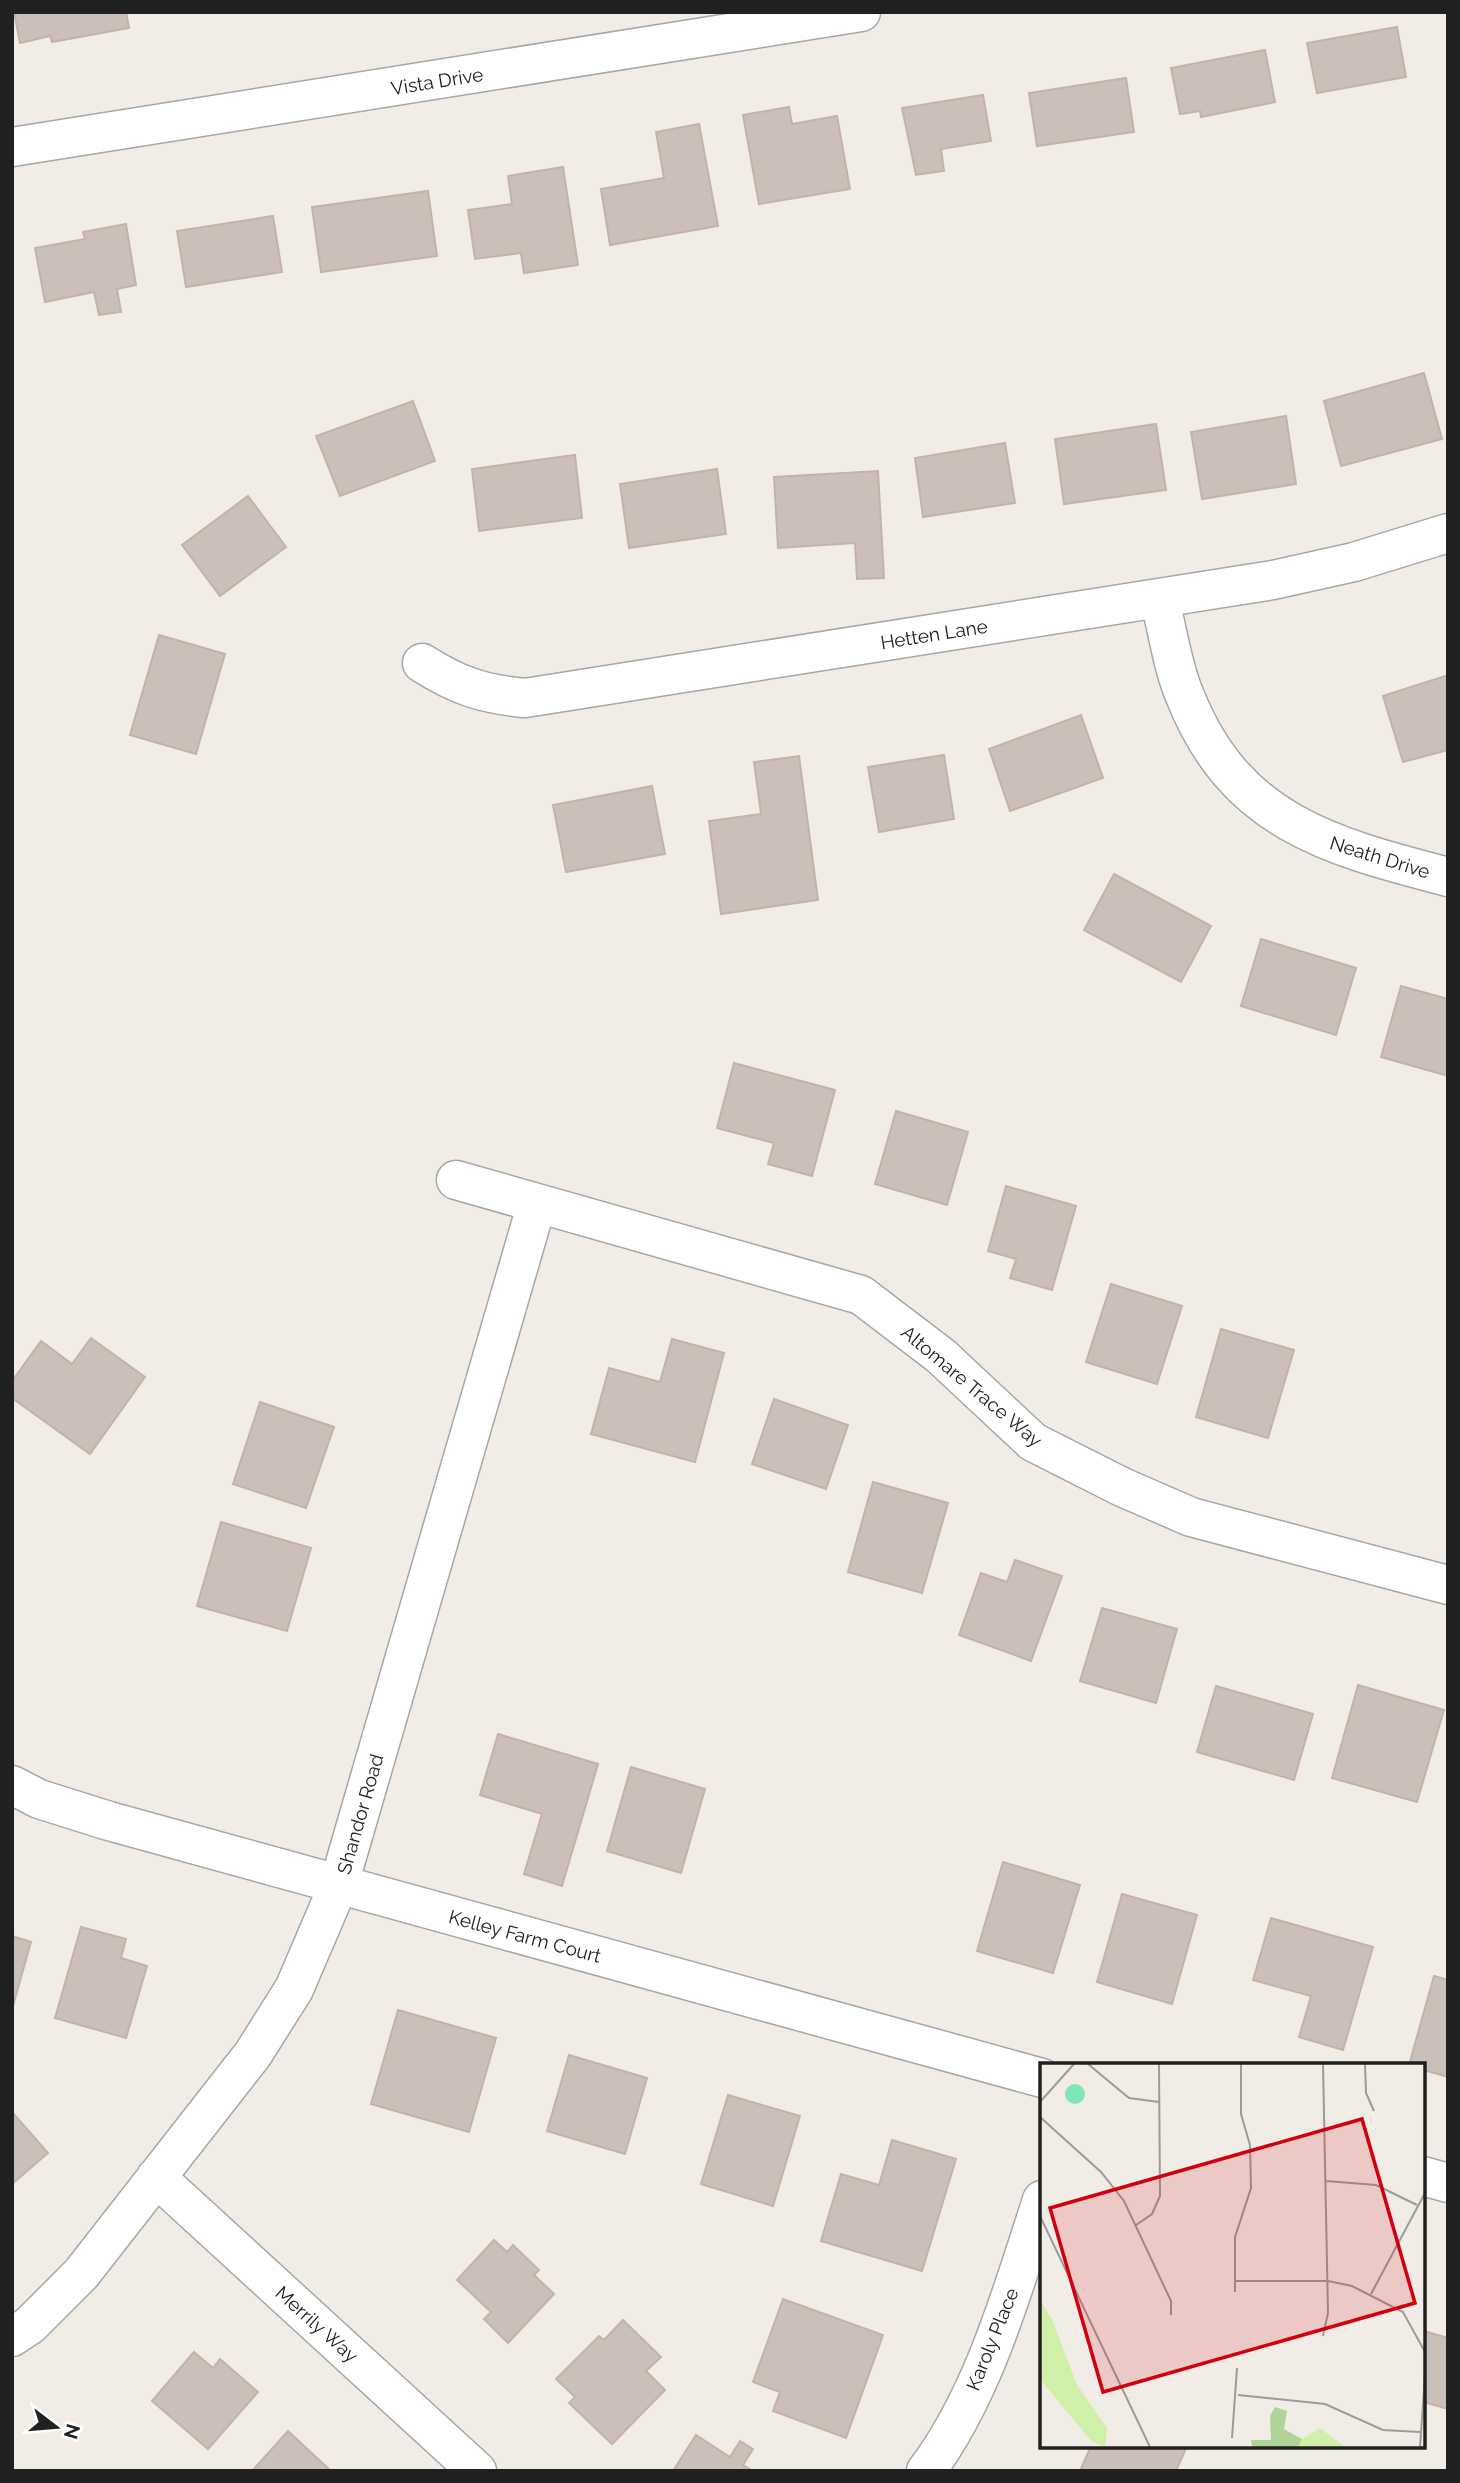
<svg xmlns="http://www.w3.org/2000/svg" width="1460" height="2483" viewBox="0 0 1460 2483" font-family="Raleway,sans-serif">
	<rect width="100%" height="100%" fill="#f1ede6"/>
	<path fill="#cabfb9" stroke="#c5b2a7" stroke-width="2" d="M14,12H126L129,28L52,42L50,36L20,43Z
		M1397,27L1406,77L1317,93L1307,43Z
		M1265,50L1275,102L1201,117L1200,111L1180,114L1171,68Z
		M1126,78L1134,132L1037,146L1029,93Z
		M983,95L991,141L941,149L944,171L916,175L902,108Z
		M789,107L792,124L837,116L850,189L759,204L743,115Z
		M699,124L718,226L610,245L601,189L664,178L656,132Z
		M563,167L578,265L524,273L521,253L475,259L468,210L512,204L508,176Z
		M428,191L437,256L321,272L312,207Z
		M273,216L282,272L186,287L177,231Z
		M126,224L136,285L117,289L121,312L99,315L94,292L45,302L35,248L85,239L83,232Z
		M1424,373L1442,439L1341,466L1324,401Z
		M413,401L435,461L340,496L316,436Z
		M1286,416L1296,484L1202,499L1191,432Z
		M1156,424L1166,490L1064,504L1055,439Z
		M1005,443L1015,503L923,517L915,458Z
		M575,455L582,518L479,531L472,469Z
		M717,469L726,534L629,548L620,484Z
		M878,471L884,578L857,579L855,543L778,548L774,477Z
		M248,496L286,547L220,596L182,545Z
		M159,635L225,654L196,754L130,735Z
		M1448,675V750L1403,762L1383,696Z
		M1081,715L1103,778L1010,811L989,749Z
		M944,755L954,819L879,832L868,767Z
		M799,756L818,900L721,914L709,821L761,814L754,762Z
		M652,786L665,854L566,872L553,805Z
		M1114,874L1211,926L1181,982L1084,930Z
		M1261,939L1356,968L1336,1035L1241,1006Z
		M1401,986L1448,999V1076L1381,1057Z
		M734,1063L835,1090L812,1176L768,1164L774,1143L717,1128Z
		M896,1111L968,1132L947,1205L875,1184Z
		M1006,1186L1076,1206L1052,1290L1010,1278L1016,1259L988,1251Z
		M1111,1284L1182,1306L1157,1384L1086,1362Z
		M1221,1329L1294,1350L1268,1438L1196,1417Z
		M91,1338L145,1377L90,1454L12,1398V1381L41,1341L72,1364Z
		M672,1339L724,1353L695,1462L591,1434L609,1368L660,1382Z
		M774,1399L848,1425L826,1489L752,1464Z
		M260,1402L334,1427L306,1508L233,1484Z
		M873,1482L948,1503L922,1593L848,1572Z
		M221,1522L311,1548L287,1631L197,1606Z
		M1015,1560L1062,1576L1031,1661L959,1635L981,1573L1007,1582Z
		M1102,1608L1177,1629L1156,1703L1080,1681Z
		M1358,1685L1444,1710L1417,1802L1332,1778Z
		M1216,1686L1313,1714L1294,1780L1197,1752Z
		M498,1734L598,1764L562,1886L524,1874L542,1814L480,1795Z
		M631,1767L705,1789L681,1873L607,1851Z
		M1003,1862L1080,1885L1053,1973L977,1951Z
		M1122,1894L1197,1915L1172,2004L1097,1982Z
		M1271,1918L1373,1947L1343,2050L1299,2037L1311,1996L1253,1980Z
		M81,1927L126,1939L121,1958L147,1966L126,2038L55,2018Z
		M12,1936L31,1942L13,2006L12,2005Z
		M1434,1976L1448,1980V2077L1423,2070V2065H1409Z
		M398,2010L496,2038L469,2132L371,2104Z
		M569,2055L647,2078L625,2154L547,2131Z
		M728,2095L800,2116L773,2206L701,2184Z
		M12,2112L48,2153L12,2184Z
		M892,2140L956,2159L922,2271L821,2241L841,2174L879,2185Z
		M494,2240L507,2252L513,2245L539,2270L534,2275L554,2294L508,2343L484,2319L491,2312L457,2280Z
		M783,2299L883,2335L846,2438L773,2411L780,2392L753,2382Z
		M623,2320L661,2357L646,2371L665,2390L612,2444L569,2403L575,2397L556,2379L599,2336L604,2340Z
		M1424,2331L1448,2338V2409L1423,2402Z
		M194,2352L213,2368L220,2359L258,2392L208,2449L152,2401Z
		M288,2431L331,2471H252Z
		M696,2435L730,2457L740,2441L753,2449L743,2465L753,2471H673Z
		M1091,2446H1187L1176,2471H1080Z"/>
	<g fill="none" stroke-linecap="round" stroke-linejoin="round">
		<g stroke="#a7a7a7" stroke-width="41">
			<path id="street" d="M12,147L861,12
				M1159,598C1168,630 1172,666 1185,696C1235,822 1329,846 1448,877
				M422,663C458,686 483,694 525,698L1273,580L1354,562L1448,533
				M456,1180L861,1295L941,1356L1033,1442L1122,1487L1191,1517L1448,1585
				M12,1785L39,1799L109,1821L1042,2078
				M1423,2176L1448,2183
				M156,2177L477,2471
				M12,2337L30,2325L81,2274L253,2054L294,1989L339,1884L537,1203
				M926,2471C983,2396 1013,2289 1042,2200"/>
		</g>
		<use href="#street" stroke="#fff" stroke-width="38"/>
	</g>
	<g text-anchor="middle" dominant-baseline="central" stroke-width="5" stroke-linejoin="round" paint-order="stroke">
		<g font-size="19" fill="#202020" stroke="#fff">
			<text transform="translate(437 81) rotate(-9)">Vista Drive</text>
			<text transform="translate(934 634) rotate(-9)">Hetten Lane</text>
			<text transform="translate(1380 857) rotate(17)">Neath Drive</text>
			<text transform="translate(972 1386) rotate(40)">Altomare Trace Way</text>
			<text transform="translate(360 1814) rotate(-74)">Shandor Road</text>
			<text transform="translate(525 1936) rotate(15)">Kelley Farm Court</text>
			<text transform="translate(317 2324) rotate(42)">Merrily Way</text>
			<text transform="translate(992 2339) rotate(-68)">Karoly Place</text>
		</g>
	</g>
	<g transform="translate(1040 2063)">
		<rect width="385" height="385" fill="#f1ede6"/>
		<path d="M0,237L12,256L37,322L67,365L65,384L51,378L0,316ZM280,365L305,384H258L262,376Z" fill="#d0efa8"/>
		<path d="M235,344L247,348L244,366L262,376L258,384H212L211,377H231L230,353Z" fill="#aed497"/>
		<path d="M25 31a10 10 0 1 1 20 0a10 10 0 1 1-20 0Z" fill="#7ee7b6"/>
		<path fill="none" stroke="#9d9b97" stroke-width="2" d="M48,1L89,35L119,39M325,1L326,30L334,48M0,39L34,1M0,54L61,109L84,138L131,238V252M286,118L336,122L377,142M0,153L110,384M96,162L112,151L120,133L119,1M195,218H288L312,223L363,249L385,289M195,229V174L211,125L210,82L201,51V1M331,231L385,130M283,273L288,250L283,1M198,332L285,341L343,367L380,369M192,375L197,305M380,384L385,313"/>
		<path fill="#d00010" fill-opacity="0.15" stroke="#d00010" stroke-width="3.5" d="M322,56L375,240L63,329L10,145Z"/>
		<rect width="385" height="385" fill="none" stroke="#202020" stroke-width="3.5"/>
	</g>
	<rect width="1460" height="2483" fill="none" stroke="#202020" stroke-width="28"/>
	<g transform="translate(56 2427) rotate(106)" stroke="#ffffff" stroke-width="5" paint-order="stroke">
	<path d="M0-5L12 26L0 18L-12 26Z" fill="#202020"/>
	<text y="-10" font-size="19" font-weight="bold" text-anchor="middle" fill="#202020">N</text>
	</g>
</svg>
